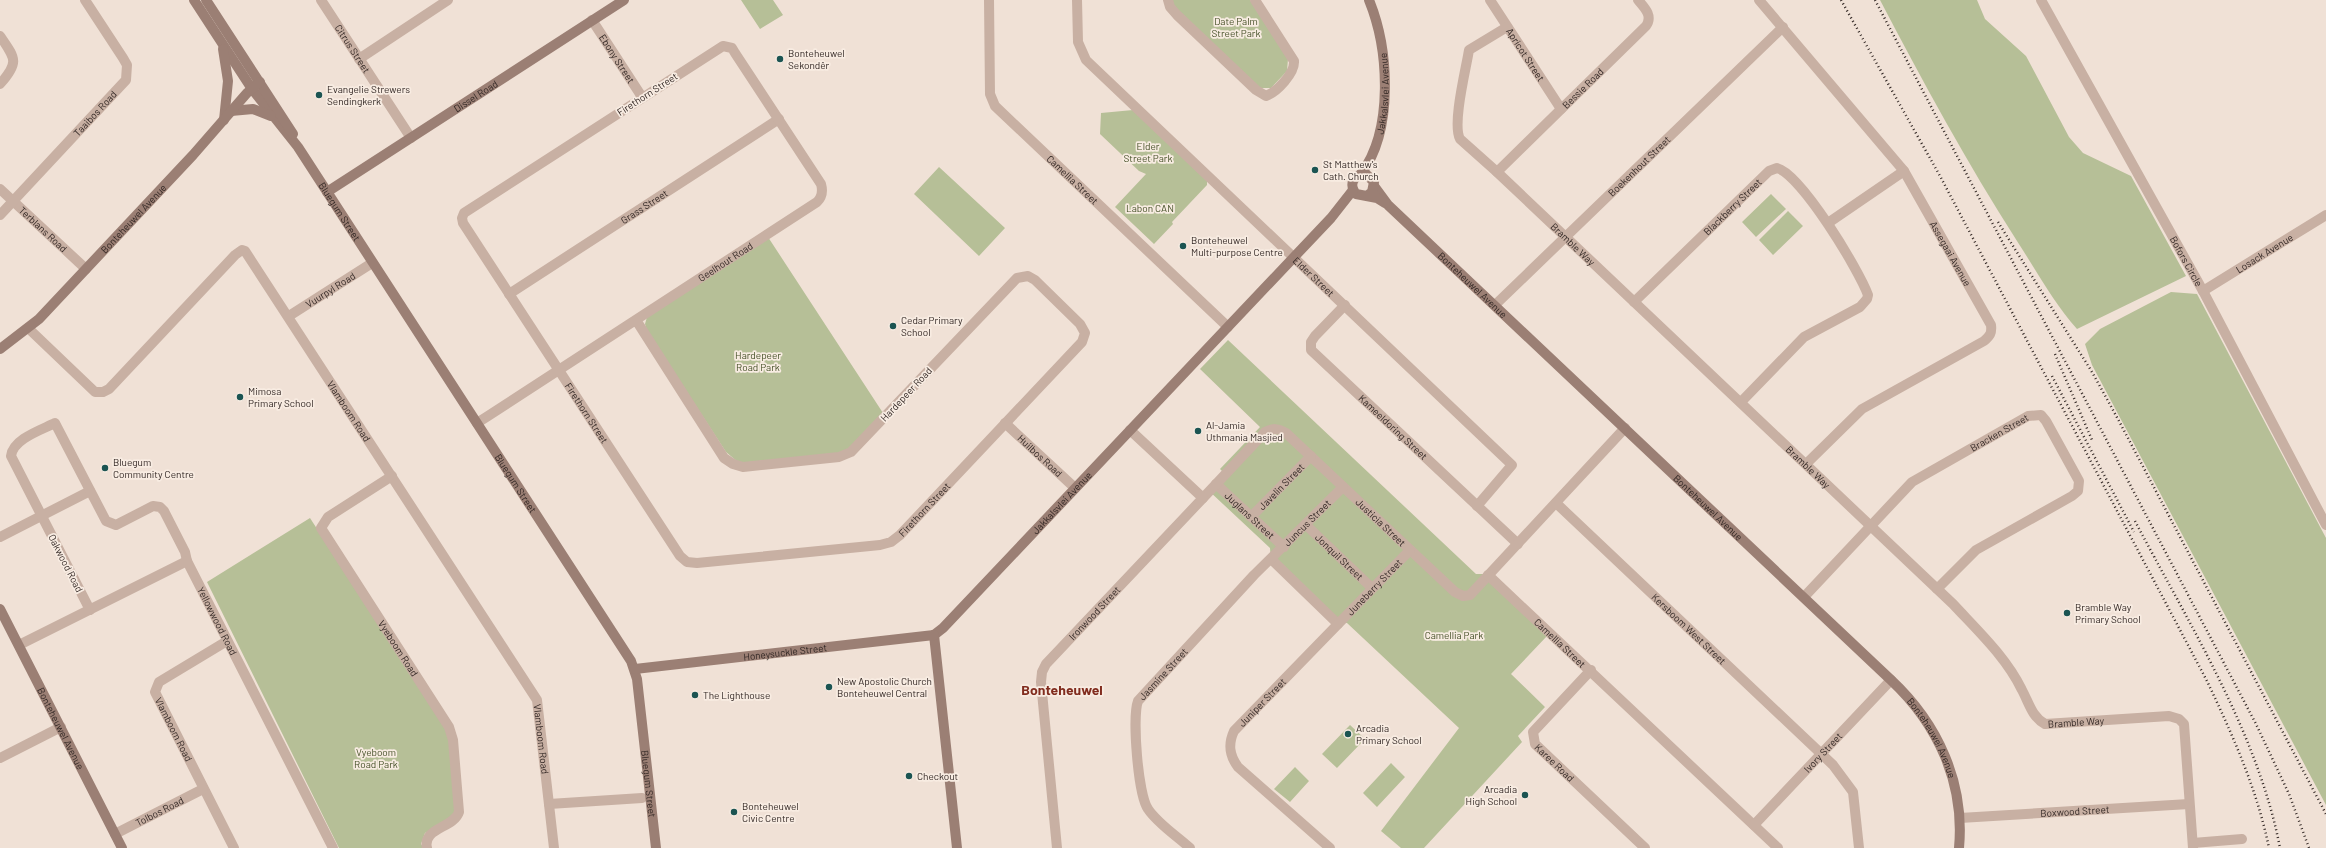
<svg xmlns="http://www.w3.org/2000/svg" width="2326" height="848" viewBox="0 0 2326 848" font-family="Barlow,sans-serif">
	<rect width="100%" height="100%" fill="#f0e1d6"/>
	<path fill="#b6bf97" d="M741,0H773L783,15L760,29Z
		M1172,0H1250L1288,59L1287,71L1271,88H1260L1175,8Z
		M1880,0H1977L1985,19L2026,56L2069,137L2083,153L2131,176L2186,276L2077,329C2053,302 2036,270 2017,241C1967,163 1923,82 1880,0Z
		M1133,110L1207,180V185L1172,222L1173,224L1154,244L1115,207L1146,174L1139,171L1100,134L1101,113Z
		M939,167L1005,228L979,256L914,194Z
		M1771,194L1786,209L1756,237L1742,222Z
		M1788,211L1803,226L1773,255L1759,240Z
		M768,237L883,413L852,447L840,453L739,463L726,452L647,331L645,324L647,317Z
		M2171,292L2197,294L2326,538V805L2092,365L2085,344L2100,329Z
		M1228,340L1476,574H1490L1547,636L1511,674L1545,707L1518,736L1522,742L1424,848H1401L1381,831L1459,728L1347,623L1335,621L1271,561L1270,548L1208,490L1224,473L1220,469L1260,427L1200,369Z
		M310,518L448,731L457,808L451,819L425,833L421,844L424,848H339L207,582Z
		M1350,725L1365,739L1337,768L1322,754Z
		M1391,763L1405,777L1377,807L1363,793Z
		M1295,767L1309,781L1290,802L1274,789Z"/>
	<g fill="none" stroke-linecap="round" stroke-linejoin="round">
		<g stroke="#c8b0a3" stroke-width="10">
			<path id="s1" d="M321,0L411,138"/>
			<path id="s2" d="M989,0L990,94L995,106L1228,327"/>
			<path id="s3" d="M1077,0L1078,42L1086,60L1512,465L1477,506"/>
			<path d="M1168,0L1170,7L1177,15L1256,90L1266,96C1277,92 1295,73 1294,61L1255,0"/>
			<path id="s4" d="M1490,0L1561,109"/>
			<path id="s5" d="M1759,0L1904,171L1991,325C1992,333 1990,336 1984,341L1862,409L1806,464"/>
			<path id="s6" d="M2041,0L2203,291L2326,525"/>
			<path id="s7" d="M592,20L642,97"/>
			<path id="s8" d="M1507,27L1469,50C1466,69 1452,124 1460,139L1497,172L1953,604C1978,631 2006,657 2022,690C2029,703 2032,717 2045,724L2169,716L2179,719L2184,724L2193,848"/>
			<path d="M0,36C15,58 20,62 0,84"/>
			<path d="M359,59L448,0"/>
			<path id="s9" d="M1497,172L1646,26C1653,16 1645,8 1638,0"/>
			<path id="s10" d="M0,189L86,269"/>
			<path id="s11" d="M0,215L126,80L127,65L123,58L85,0"/>
			<path d="M1828,223L1904,171"/>
			<path id="s12" d="M2203,291L2326,215"/>
			<path id="s13" d="M509,294L779,119"/>
			<path id="s14" d="M1634,302L1769,171L1777,168C1801,174 1859,270 1868,295L1867,299L1860,307L1804,337L1741,402"/>
			<path id="s15" d="M1345,305L1315,336L1311,342V350L1518,544"/>
			<path id="s16" d="M1495,305L1783,27"/>
			<path id="s17" d="M289,316L372,263"/>
			<path id="s18" d="M28,328L95,392H103L109,389L235,255L242,250L245,251L537,700L554,848"/>
			<path id="s19" d="M477,423L488,416C598,344 708,273 817,202C822,197 823,191 821,184L735,53L732,48L723,46L464,213L462,218L463,223L680,556L687,562L697,563L880,545L891,542L900,535L1082,342L1085,333L1080,324L1035,280L1028,276L1017,278L851,452L839,457L743,467L733,464L724,458L636,320"/>
			<path id="s20" d="M1005,423L1075,488"/>
			<path id="s21" d="M392,476L328,517L321,528L449,727L453,740L459,812C454,828 422,828 427,848"/>
			<path id="s22" d="M1216,484L1284,547"/>
			<path id="s23" d="M1203,498L1265,432C1273,428 1278,428 1286,433L1455,592L1463,596L1470,595L1625,428"/>
			<path id="s24" d="M1556,503L1833,765L1853,792L1859,848"/>
			<path id="s25" d="M1251,517L1311,456"/>
			<path id="s26" d="M1306,525L1372,588"/>
			<path d="M0,537L90,491"/>
			<path d="M1272,560L1338,624"/>
			<path id="s27" d="M1488,575L1778,848"/>
			<path id="s28" d="M1804,597L1912,482L2028,416L2041,415L2046,421L2079,481L2078,491L2072,496L1976,550L1937,589"/>
			<path d="M90,610L11,456C13,439 41,430 55,423L106,521L116,525L153,506L160,507L164,511L185,552L187,561"/>
			<path id="s29" d="M227,641L159,682L155,692L234,848"/>
			<path id="s30" d="M19,645L187,561L333,848"/>
			<path id="s31" d="M1591,670L1533,732L1535,744L1645,848"/>
			<path d="M0,758L61,727"/>
			<path d="M549,804L642,798"/>
			<path id="s32" d="M1960,818L2189,804"/>
			<path id="s33" d="M1754,825L1891,680"/>
			<path id="s34" d="M115,834L203,789"/>
			<path d="M2193,843L2242,839"/>
			<path id="s35" d="M1057,848L1041,682L1042,672L1046,664L1203,498L1130,430"/>
			<path id="s36" d="M1190,848C1177,836 1158,824 1148,809C1138,795 1132,717 1138,701L1254,575L1343,487"/>
			<path id="s37" d="M1330,848L1238,767C1229,755 1228,744 1234,731L1410,550"/>
		</g>
		<g stroke="#9b7f74" stroke-width="10">
			<path id="s38" d="M194,0L252,89L298,147L631,661L637,679L656,848"/>
			<path d="M206,0L293,134"/>
			<path d="M223,49L228,81L224,120"/>
			<path d="M231,111L253,109L271,116"/>
			<path id="s39" d="M1361,174C1394,130 1389,49 1369,0"/>
			<path id="s40" d="M1374,186L1388,205L1891,680C1938,724 1965,783 1959,848"/>
			<path id="s41" d="M327,192L624,0"/>
			<path d="M1367,196L1372,192L1374,182L1367,175L1361,174C1351,179 1350,186 1356,194L1377,198L1385,203"/>
			<path id="s42" d="M0,349L39,319L193,155L247,93L260,82"/>
			<path id="s43" d="M0,609L122,848"/>
			<path id="s44" d="M934,635L943,628L1331,218L1353,190"/>
			<path d="M934,635L957,848"/>
			<path id="s45" d="M635,669L934,635"/>
		</g>
		<path stroke="#332825" stroke-width="2.5" stroke-dasharray="1 3" stroke-linecap="butt" d="M1841,0L1940,176L2207,681C2233,736 2257,789 2269,848
			M1875,0L2256,724L2289,794L2309,848
			M1998,222L2092,372L2119,421L2326,814
			M2055,354L2092,440
			M2052,376L2134,532
			M2135,521C2189,624 2258,733 2280,848"/>
	</g>
	<g fill="#1b5452" stroke="#f8ece2" stroke-width="1.5">
		<circle cx="780" cy="59" r="4"/>
		<circle cx="319" cy="95" r="4"/>
		<circle cx="1315" cy="170" r="4"/>
		<circle cx="1183" cy="246" r="4"/>
		<circle cx="893" cy="326" r="4"/>
		<circle cx="240" cy="397" r="4"/>
		<circle cx="1198" cy="431" r="4"/>
		<circle cx="105" cy="468" r="4"/>
		<circle cx="2067" cy="613" r="4"/>
		<circle cx="829" cy="687" r="4"/>
		<circle cx="695" cy="695" r="4"/>
		<circle cx="1348" cy="734" r="4"/>
		<circle cx="909" cy="776" r="4"/>
		<circle cx="1525" cy="795" r="4"/>
		<circle cx="734" cy="812" r="4"/>
	</g>
	<g text-anchor="middle" dominant-baseline="central" stroke-width="3.5" stroke-linejoin="round" paint-order="stroke">
		<g font-size="10" fill="#465129" stroke="#f8ece2">
			<text x="1236" y="21">Date Palm<tspan x="1236" dy="12">Street Park</tspan></text>
			<text x="1148" y="146">Elder<tspan x="1148" dy="12">Street Park</tspan></text>
			<text x="1150" y="208">Labon CAN</text>
			<text x="758" y="355">Hardepeer<tspan x="758" dy="12">Road Park</tspan></text>
			<text x="1454" y="635">Camellia Park</text>
			<text x="376" y="752">Vyeboom<tspan x="376" dy="12">Road Park</tspan></text>
		</g>
		<g font-size="10" fill="#332825" stroke="#f8ece2">
			<text stroke="none"><textPath href="#s1" startOffset="58">Citrus Street</textPath></text>
			<text stroke="none"><textPath href="#s4" startOffset="65">Apricot Street</textPath></text>
			<text stroke="none"><textPath href="#s7" startOffset="46">Ebony Street</textPath></text>
			<text stroke="none"><textPath href="#s9" startOffset="120">Bessie Road</textPath></text>
			<text stroke="none"><textPath href="#s39" startOffset="85">Jakkalsvlei Avenue</textPath></text>
			<text transform="translate(647 94) rotate(-33)">Firethorn Street</text>
			<text stroke="none"><textPath href="#s41" startOffset="177">Dissel Road</textPath></text>
			<text stroke="none"><textPath href="#s11" startOffset="139">Taaibos Road</textPath></text>
			<text stroke="none"><textPath href="#s16" startOffset="200">Boekenhout Street</textPath></text>
			<text stroke="none"><textPath href="#s2" startOffset="214">Camellia Street</textPath></text>
			<text stroke="none"><textPath href="#s13" startOffset="161">Grass Street</textPath></text>
			<text stroke="none"><textPath href="#s14" startOffset="137">Blackberry Street</textPath></text>
			<text stroke="none"><textPath href="#s38" startOffset="257">Bluegum Street</textPath></text>
			<text stroke="none"><textPath href="#s42" startOffset="187">Bonteheuwel Avenue</textPath></text>
			<text stroke="none"><textPath href="#s10" startOffset="59">Terblans Road</textPath></text>
			<text stroke="none"><textPath href="#s8" startOffset="289">Bramble Way</textPath></text>
			<text stroke="none"><textPath href="#s12" startOffset="72">Losack Avenue</textPath></text>
			<text stroke="none"><textPath href="#s5" startOffset="319">Assegaai Avenue</textPath></text>
			<text stroke="none"><textPath href="#s6" startOffset="299">Bofors Circle</textPath></text>
			<text stroke="none"><textPath href="#s19" startOffset="296">Geelhout Road</textPath></text>
			<text stroke="none"><textPath href="#s3" startOffset="376">Elder Street</textPath></text>
			<text stroke="none"><textPath href="#s40" startOffset="140">Bonteheuwel Avenue</textPath></text>
			<text stroke="none"><textPath href="#s17" startOffset="49">Vuurpyl Road</textPath></text>
			<text transform="translate(906 394) rotate(-47)">Hardepeer Road</text>
			<text stroke="none"><textPath href="#s18" startOffset="494">Vlamboom Road</textPath></text>
			<text stroke="none"><textPath href="#s19" startOffset="1142">Firethorn Street</textPath></text>
			<text stroke="none"><textPath href="#s15" startOffset="171">Kameeldoring Street</textPath></text>
			<text stroke="none"><textPath href="#s28" startOffset="258">Bracken Street</textPath></text>
			<text stroke="none"><textPath href="#s20" startOffset="48">Huilbos Road</textPath></text>
			<text stroke="none"><textPath href="#s8" startOffset="613">Bramble Way</textPath></text>
			<text stroke="none"><textPath href="#s38" startOffset="581">Bluegum Street</textPath></text>
			<text stroke="none"><textPath href="#s25" startOffset="43">Javelin Street</textPath></text>
			<text stroke="none"><textPath href="#s44" startOffset="184">Jakkalsvlei Avenue</textPath></text>
			<text stroke="none"><textPath href="#s40" startOffset="464">Bonteheuwel Avenue</textPath></text>
			<text stroke="none"><textPath href="#s19" startOffset="1574">Firethorn Street</textPath></text>
			<text stroke="none"><textPath href="#s22" startOffset="46">Juglans Street</textPath></text>
			<text stroke="none"><textPath href="#s23" startOffset="243">Justicia Street</textPath></text>
			<text stroke="none"><textPath href="#s36" startOffset="413">Juncus Street</textPath></text>
			<text stroke="none"><textPath href="#s26" startOffset="46">Jonquil Street</textPath></text>
			<text transform="translate(66 563) rotate(63)">Oakwood Road</text>
			<text stroke="none"><textPath href="#s37" startOffset="362">Juneberry Street</textPath></text>
			<text stroke="none"><textPath href="#s35" startOffset="256">Ironwood Street</textPath></text>
			<text stroke="none"><textPath href="#s30" startOffset="255">Yellowwood Road</textPath></text>
			<text stroke="none"><textPath href="#s24" startOffset="183">Kersboom West Street</textPath></text>
			<text stroke="none"><textPath href="#s27" startOffset="99">Camellia Street</textPath></text>
			<text stroke="none"><textPath href="#s21" startOffset="232">Vyeboom Road</textPath></text>
			<text stroke="none"><textPath href="#s45" startOffset="151">Honeysuckle Street</textPath></text>
			<text stroke="none"><textPath href="#s36" startOffset="204">Jasmine Street</textPath></text>
			<text stroke="none"><textPath href="#s37" startOffset="201">Juniper Street</textPath></text>
			<text stroke="none"><textPath href="#s8" startOffset="996">Bramble Way</textPath></text>
			<text stroke="none"><textPath href="#s43" startOffset="134">Bonteheuwel Avenue</textPath></text>
			<text stroke="none"><textPath href="#s29" startOffset="132">Vlamboom Road</textPath></text>
			<text stroke="none"><textPath href="#s18" startOffset="878">Vlamboom Road</textPath></text>
			<text stroke="none"><textPath href="#s40" startOffset="787">Bonteheuwel Avenue</textPath></text>
			<text stroke="none"><textPath href="#s33" startOffset="100">Ivory Street</textPath></text>
			<text stroke="none"><textPath href="#s31" startOffset="124">Karee Road</textPath></text>
			<text stroke="none"><textPath href="#s38" startOffset="917">Bluegum Street</textPath></text>
			<text stroke="none"><textPath href="#s34" startOffset="50">Tolbos Road</textPath></text>
			<text stroke="none"><textPath href="#s32" startOffset="115">Boxwood Street</textPath></text>
		</g>
		<g font-size="10" fill="#332825" stroke="#f8ece2" text-anchor="start">
			<text x="788" y="53">Bonteheuwel<tspan x="788" dy="12">Sekondêr</tspan></text>
			<text x="327" y="89">Evangelie Strewers<tspan x="327" dy="12">Sendingkerk</tspan></text>
			<text x="1323" y="164">St Matthew's<tspan x="1323" dy="12">Cath. Church</tspan></text>
			<text x="1191" y="240">Bonteheuwel<tspan x="1191" dy="12">Multi-purpose Centre</tspan></text>
			<text x="901" y="320">Cedar Primary<tspan x="901" dy="12">School</tspan></text>
			<text x="248" y="391">Mimosa<tspan x="248" dy="12">Primary School</tspan></text>
			<text x="1206" y="425">Al-Jamia<tspan x="1206" dy="12">Uthmania Masjied</tspan></text>
			<text x="113" y="462">Bluegum<tspan x="113" dy="12">Community Centre</tspan></text>
			<text x="2075" y="607">Bramble Way<tspan x="2075" dy="12">Primary School</tspan></text>
			<text x="837" y="681">New Apostolic Church<tspan x="837" dy="12">Bonteheuwel Central</tspan></text>
			<text x="703" y="695">The Lighthouse</text>
			<text x="1356" y="728">Arcadia<tspan x="1356" dy="12">Primary School</tspan></text>
			<text x="917" y="776">Checkout</text>
			<text x="1517" y="789" text-anchor="end">Arcadia<tspan x="1517" dy="12">High School</tspan></text>
			<text x="742" y="806">Bonteheuwel<tspan x="742" dy="12">Civic Centre</tspan></text>
		</g>
		<g font-size="14" font-weight="bold" fill="#812c1e" stroke="#f8ece2">
			<text x="1062" y="689">Bonteheuwel</text>
		</g>
	</g>
</svg>
